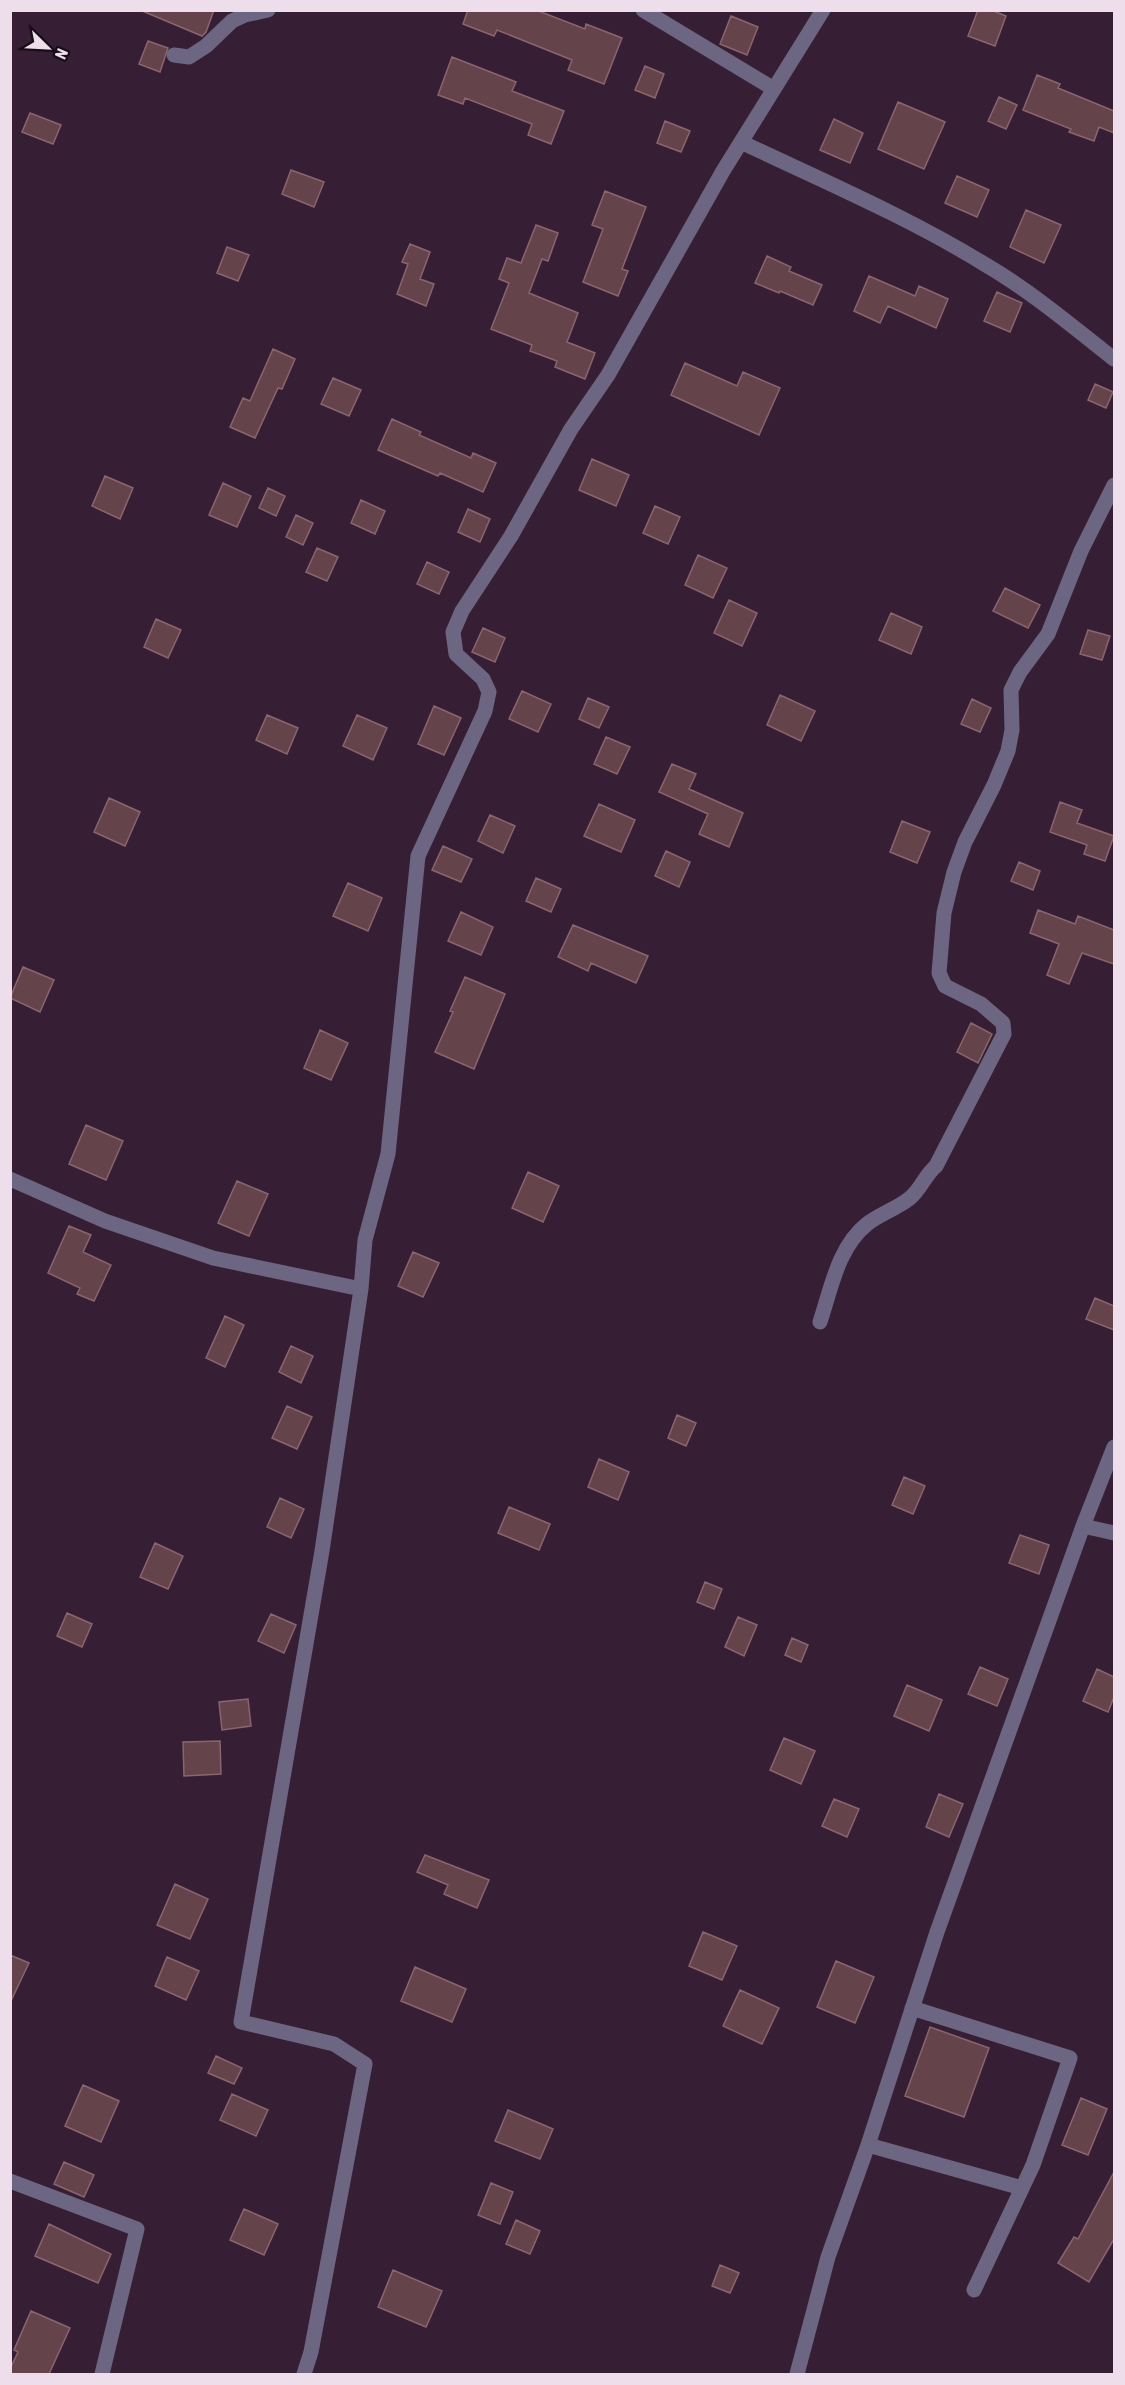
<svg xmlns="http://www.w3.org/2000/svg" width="1125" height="2385" viewBox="0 0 1125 2385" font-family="'Asap Condensed',sans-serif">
	<rect width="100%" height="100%" fill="#361f34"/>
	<path fill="#65434b" stroke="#8a656e" stroke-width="1.5" d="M140,10H214L206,32L202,36Z
		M468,10H536L585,29L586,24L622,38L604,84L568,70L572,60L497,30L494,36L463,24Z
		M978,10H991L1006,16L995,46L968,36Z
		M731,16L758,27L747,55L720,44Z
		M148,41L168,48L160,72L139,64Z
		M452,57L516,82L512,91L564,111L551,144L528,135L532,124L465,98L463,104L438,95Z
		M645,66L664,74L655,98L635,90Z
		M1037,75L1060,84L1058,88L1114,111V133L1099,127L1094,141L1069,132L1071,129L1023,110Z
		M999,97L1017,105L1006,129L988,121Z
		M898,102L945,122L924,169L878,149Z
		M30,113L61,125L53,144L22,132Z
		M834,119L863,133L850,163L820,150Z
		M665,121L690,131L681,152L657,143Z
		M291,170L324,182L314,207L282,194Z
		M957,176L989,190L977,217L945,203Z
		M605,191L646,207L622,269L628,271L618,296L583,282L603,229L592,225Z
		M1026,210L1061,225L1044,263L1010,247Z
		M536,225L558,233L548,261L542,259L529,293L578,313L567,342L595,353L585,379L555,367L557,361L530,351L532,345L491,329L509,283L499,279L507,258L521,263Z
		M410,244L430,252L420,279L434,284L426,306L397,294L408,264L402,262Z
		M227,247L249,255L238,281L217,273Z
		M767,256L791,267L789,271L822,285L813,305L780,291L779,293L755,283Z
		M869,276L915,296L919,286L948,299L936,328L888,306L880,323L854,311Z
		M997,292L1022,303L1010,332L984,321Z
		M273,349L295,359L282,389L278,388L255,438L230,427L243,398L250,401Z
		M685,363L737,386L743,372L780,388L759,435L671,395Z
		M333,378L361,390L349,416L321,404Z
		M1095,384L1113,392L1106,408L1088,400Z
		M392,419L421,432L419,435L471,458L473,453L496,463L483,492L440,473L438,476L378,450Z
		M592,459L629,475L616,506L579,490Z
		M105,476L133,488L120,519L92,506Z
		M223,483L251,496L237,527L209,515Z
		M268,488L285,496L276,516L259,508Z
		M361,500L385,511L375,534L351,523Z
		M655,506L680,517L668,544L643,533Z
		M468,509L490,519L480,542L458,532Z
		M296,515L313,523L303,545L286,537Z
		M317,548L338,557L327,581L306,572Z
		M698,555L727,568L713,598L685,585Z
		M427,562L449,572L439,594L417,584Z
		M1005,588L1040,605L1028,628L993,611Z
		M729,600L757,613L742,646L714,633Z
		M891,613L922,627L911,654L879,640Z
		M156,619L181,630L168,658L144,647Z
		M483,628L505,638L495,662L472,652Z
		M1088,630L1110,636L1102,660L1080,654Z
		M522,691L551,704L538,732L509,719Z
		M780,695L815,711L801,741L767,725Z
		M588,698L609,707L599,728L579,719Z
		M972,699L991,708L980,732L961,724Z
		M434,706L461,718L444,755L418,744Z
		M267,715L298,728L287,754L256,740Z
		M357,715L387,728L373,760L343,746Z
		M606,737L630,747L617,774L594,764Z
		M672,764L696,774L689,789L743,813L729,847L699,834L708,814L659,792Z
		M109,798L140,812L125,846L94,832Z
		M1060,802L1082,810L1077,823L1114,836L1105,861L1084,854L1087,845L1050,832Z
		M599,804L635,820L621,852L584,836Z
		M490,815L515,826L503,853L478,841Z
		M902,821L930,832L917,863L890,852Z
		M443,846L472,859L461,882L432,870Z
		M666,851L690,862L679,887L655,876Z
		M1019,862L1040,871L1033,890L1011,881Z
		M536,878L561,889L551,912L526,901Z
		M348,883L382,898L368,931L333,916Z
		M1038,910L1075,924L1078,916L1114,930V964L1082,953L1069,984L1047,975L1059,944L1030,933Z
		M461,912L493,927L481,955L448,941Z
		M573,925L648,956L636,983L591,963L588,971L558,957Z
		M23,967L54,980L40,1012L10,998Z
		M465,977L505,994L474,1069L435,1052L453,1012L450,1011Z
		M971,1023L992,1034L978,1063L957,1052Z
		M320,1030L348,1043L331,1080L304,1068Z
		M86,1125L123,1141L106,1180L69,1164Z
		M528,1172L559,1186L543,1222L512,1208Z
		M237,1181L268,1194L249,1236L218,1223Z
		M69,1226L91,1235L83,1252L111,1265L94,1301L77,1294L80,1288L48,1273Z
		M413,1252L439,1263L423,1297L398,1286Z
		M1095,1298L1114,1306V1330L1086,1319Z
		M225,1316L244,1325L225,1367L206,1358Z
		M291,1346L313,1356L301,1383L279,1372Z
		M287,1406L312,1417L297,1449L272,1438Z
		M677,1415L696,1423L686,1446L668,1438Z
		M599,1459L629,1472L618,1500L588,1487Z
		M904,1477L925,1486L913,1514L892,1505Z
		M280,1498L304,1509L291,1538L267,1527Z
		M509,1507L550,1524L539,1550L498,1533Z
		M1020,1535L1049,1545L1039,1574L1009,1563Z
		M155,1543L183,1556L168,1589L140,1577Z
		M705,1582L722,1589L714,1609L697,1602Z
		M67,1613L92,1624L82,1647L57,1636Z
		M271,1614L296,1625L284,1653L258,1641Z
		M738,1617L757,1625L744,1656L725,1647Z
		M792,1638L808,1645L801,1662L785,1655Z
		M980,1667L1008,1679L997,1706L968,1694Z
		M1097,1669L1114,1677V1697L1108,1712L1083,1701Z
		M907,1685L942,1700L929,1731L894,1716Z
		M248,1699L251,1726L222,1730L219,1702Z
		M784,1738L815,1751L801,1784L770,1770Z
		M220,1741L221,1774L184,1776L183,1742Z
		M939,1794L963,1804L949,1837L926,1827Z
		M834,1799L859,1809L847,1837L822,1826Z
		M425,1855L489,1880L477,1908L444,1894L448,1885L417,1872Z
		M175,1884L208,1899L190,1939L157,1925Z
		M703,1932L737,1946L722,1980L689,1966Z
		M10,1955L29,1963L10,2003Z
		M167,1957L199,1971L186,2000L155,1986Z
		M836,1961L874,1977L855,2023L817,2007Z
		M415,1967L466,1989L452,2022L401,2001Z
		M740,1990L779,2008L762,2044L723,2026Z
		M930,2027L989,2048L964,2117L905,2096Z
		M216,2056L242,2068L234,2084L208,2073Z
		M83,2085L119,2101L101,2142L65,2126Z
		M232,2094L268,2110L256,2136L220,2120Z
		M1081,2098L1107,2109L1088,2155L1062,2145Z
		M508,2110L553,2129L540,2159L495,2141Z
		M64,2162L94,2175L84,2197L54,2184Z
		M1114,2172V2239L1089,2282L1058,2263L1074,2237L1078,2239Z
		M491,2183L513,2192L500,2224L478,2215Z
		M244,2209L278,2224L264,2255L230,2240Z
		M516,2220L540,2231L530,2254L506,2244Z
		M49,2224L111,2254L98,2283L35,2256Z
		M720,2265L739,2273L730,2293L712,2286Z
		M393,2270L442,2291L426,2327L378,2307Z
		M31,2311L70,2328L49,2374H10V2369L18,2352L14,2350Z"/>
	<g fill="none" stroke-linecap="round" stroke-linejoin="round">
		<path stroke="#6d6682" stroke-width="15" d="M643,10L774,89
			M174,55L189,57L206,46L232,21L245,15L268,10
			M741,142C823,181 908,217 986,265C1032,292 1072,326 1114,359
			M10,1179L105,1221L213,1258L361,1289
			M820,1322C831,1289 838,1247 867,1224C880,1214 898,1208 910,1198C921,1189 925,1175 936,1166L1004,1034L1003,1023L981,1004L945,986L939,973L944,913L954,872L965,842L994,785L1008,751L1012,730L1011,690L1020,672L1048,634L1081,551L1114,485
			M1083,1526L1114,1533
			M912,2008L1070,2058L1033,2165L974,2290
			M868,2145L1022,2188
			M10,2181L137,2229L102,2374
			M304,2374L311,2352L365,2064L334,2044L241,2022L322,1551L361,1289L365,1240L388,1154L418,856L485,711L489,692L483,679L456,654L453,632L462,611L511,536L571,429L608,375L723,171L823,10
			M797,2374L828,2257L868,2145L937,1932L1083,1526L1114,1447"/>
	</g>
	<rect width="1125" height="2385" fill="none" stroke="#eedeec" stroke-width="24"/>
	<g transform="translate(48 48) rotate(114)" stroke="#170d16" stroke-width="4.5" paint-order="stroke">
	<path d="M0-4.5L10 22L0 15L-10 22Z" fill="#eedeec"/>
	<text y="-9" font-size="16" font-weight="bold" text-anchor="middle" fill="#eedeec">N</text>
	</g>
</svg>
